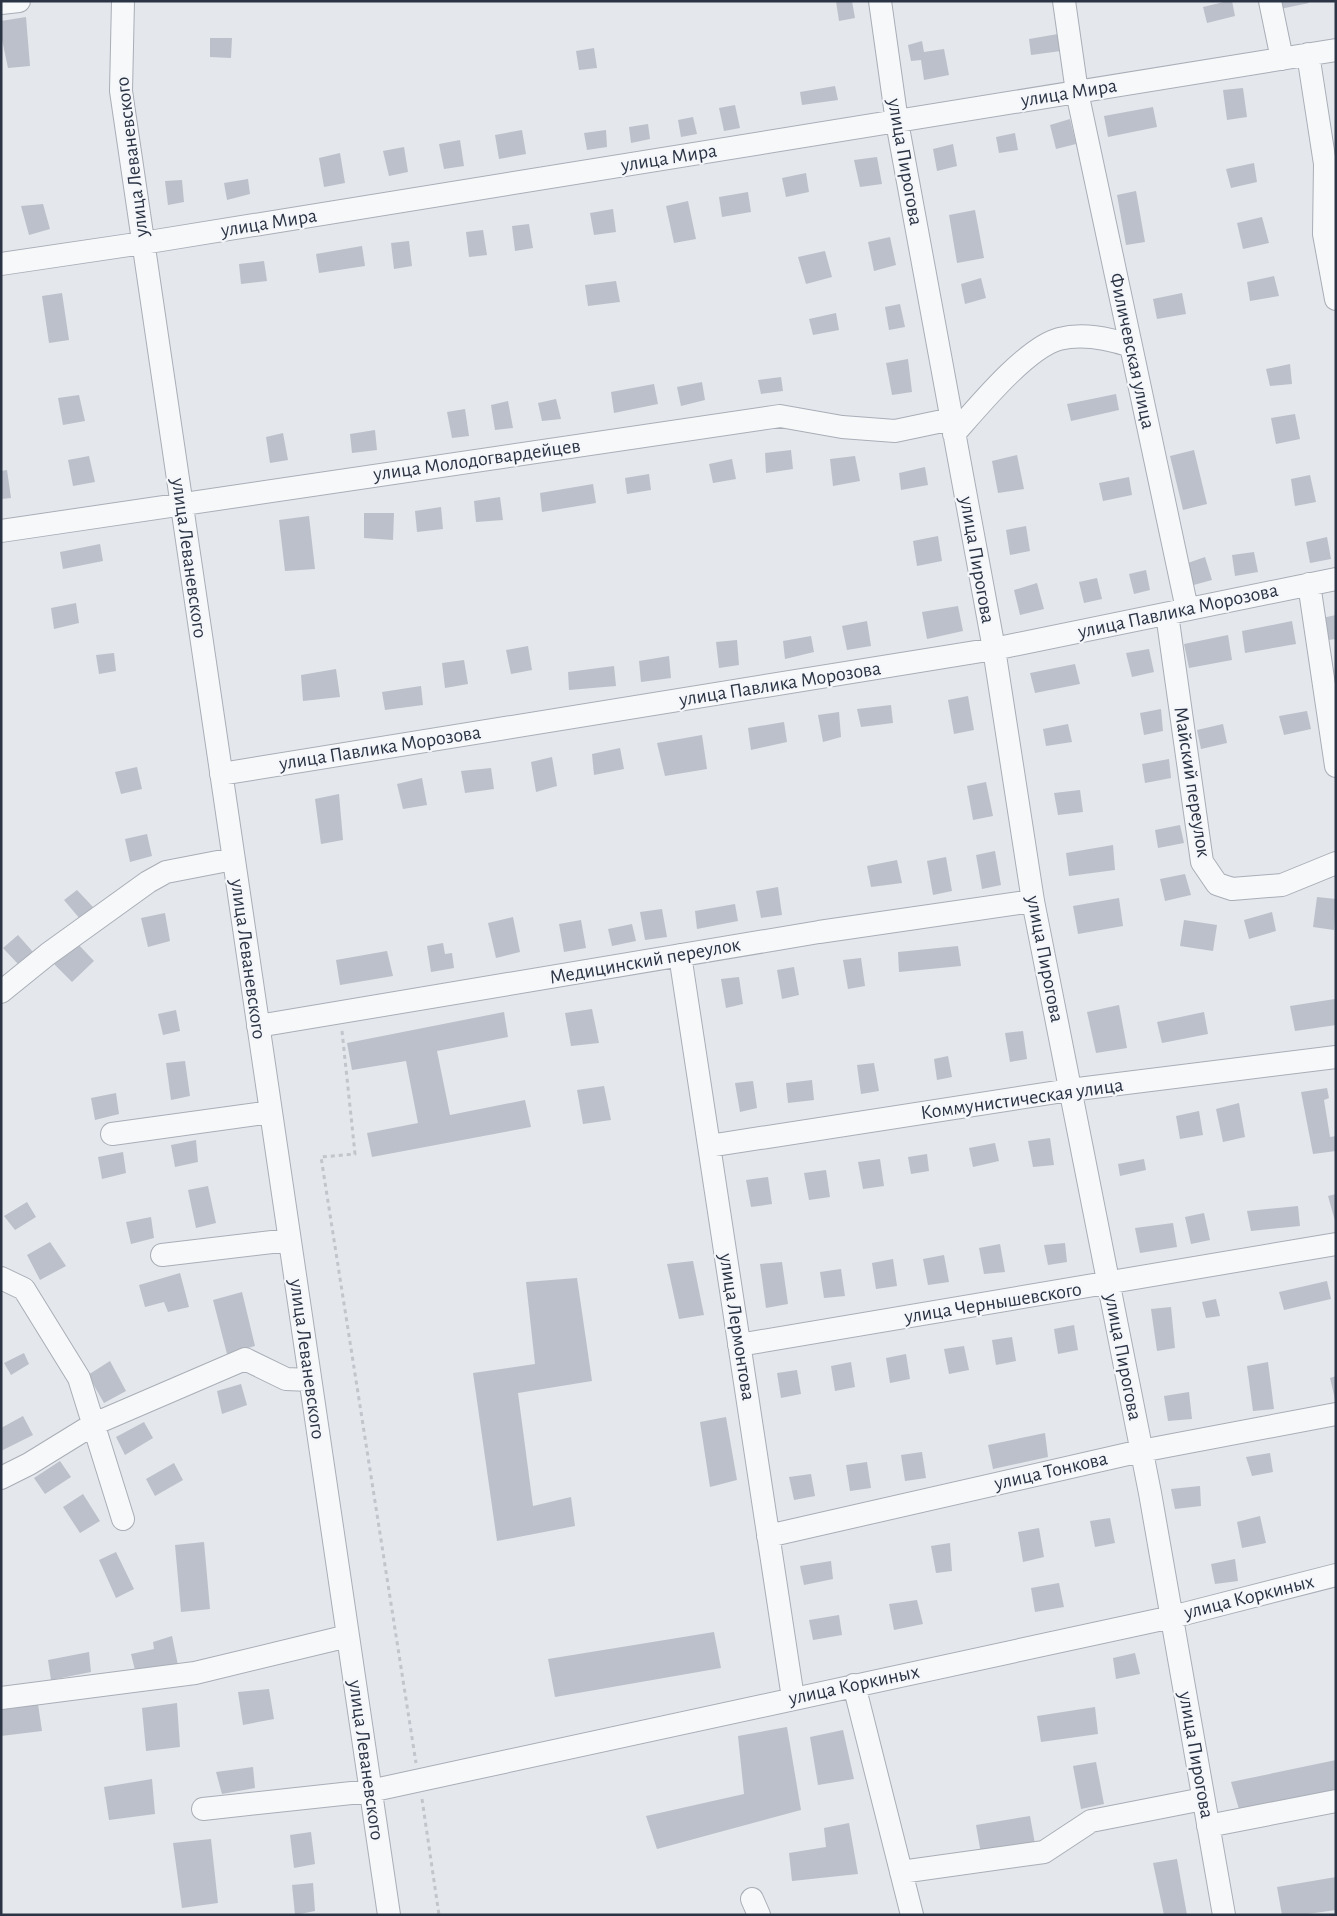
<svg xmlns="http://www.w3.org/2000/svg" width="1337" height="1916" viewBox="0 0 1337 1916" font-family="'Alegreya Sans',sans-serif">
	<rect width="100%" height="100%" fill="#e4e7ec"/>
	<path fill="#bbc0ca" d="M836,1H852L855,18L839,21Z
		M1228,1H1232L1235,16L1207,23L1203,7Z
		M1279,1H1308L1309,3L1280,9Z
		M26,17L30,66L8,68L1,35V21Z
		M1058,34L1061,51L1031,55L1029,39Z
		M210,38H232L231,58L210,57Z
		M922,41L924,52L944,49L949,75L924,80L921,60L911,61L908,45Z
		M594,48L597,68L579,70L576,51Z
		M835,86L838,100L802,105L800,92Z
		M1243,88L1247,117L1227,120L1223,90Z
		M735,105L740,128L724,131L719,108Z
		M1153,107L1157,127L1108,137L1104,116Z
		M693,117L697,134L681,137L678,120Z
		M1070,119L1076,144L1056,149L1050,125Z
		M648,124L650,139L631,143L629,127Z
		M522,130L526,154L499,159L495,135Z
		M606,130L607,147L587,150L584,133Z
		M1015,133L1018,150L999,153L996,137Z
		M460,140L464,166L444,169L439,144Z
		M953,144L957,166L937,171L933,149Z
		M404,147L408,172L389,176L383,151Z
		M340,153L345,183L324,187L319,158Z
		M877,157L882,184L860,187L854,160Z
		M1254,163L1257,182L1231,188L1226,169Z
		M806,173L809,192L786,197L782,178Z
		M248,179L250,194L227,200L224,183Z
		M182,180L184,202L168,205L165,181Z
		M1136,191L1145,242L1126,245L1117,195Z
		M748,192L751,212L722,217L719,197Z
		M688,201L696,239L674,243L666,206Z
		M43,204L50,229L29,235L21,206Z
		M613,209L616,232L594,235L590,213Z
		M975,210L984,258L957,263L949,215Z
		M1262,217L1269,243L1243,249L1237,223Z
		M529,224L533,248L515,251L512,226Z
		M483,230L487,255L469,257L466,232Z
		M890,237L896,265L874,271L868,242Z
		M409,241L412,266L394,269L391,243Z
		M362,246L365,266L319,273L316,254Z
		M825,251L832,277L806,284L798,257Z
		M264,261L267,281L241,284L239,264Z
		M1274,276L1279,296L1250,301L1247,282Z
		M981,278L986,298L965,304L961,284Z
		M616,281L620,302L588,306L585,285Z
		M62,293L69,340L49,343L42,296Z
		M1182,293L1186,314L1157,319L1153,299Z
		M900,304L905,327L889,330L885,307Z
		M836,313L839,330L813,335L809,319Z
		M908,359L912,392L892,395L886,363Z
		M1290,364L1292,384L1270,386L1266,369Z
		M781,377L783,391L761,394L758,380Z
		M702,382L705,400L681,406L677,387Z
		M654,384L658,404L614,413L611,392Z
		M1116,394L1119,410L1071,421L1067,404Z
		M79,395L85,421L63,425L58,398Z
		M556,399L561,419L542,421L538,403Z
		M508,401L513,428L495,430L491,405Z
		M465,409L469,436L452,438L447,412Z
		M1295,414L1300,439L1276,444L1271,418Z
		M375,430L377,450L352,453L350,434Z
		M283,433L288,460L270,463L266,437Z
		M791,450L793,469L766,473L765,453Z
		M1194,450L1207,504L1183,510L1170,456Z
		M1017,455L1024,489L998,493L992,461Z
		M89,456L95,482L73,486L68,460Z
		M855,456L860,481L833,486L830,459Z
		M732,459L736,479L713,483L709,464Z
		M925,467L928,485L901,490L899,473Z
		M7,470L11,498L1,499V471Z
		M649,474L651,490L627,494L625,478Z
		M1310,475L1316,502L1295,506L1291,479Z
		M1129,477L1132,495L1103,501L1099,483Z
		M593,484L596,503L542,512L540,493Z
		M500,497L503,520L476,522L474,501Z
		M441,507L443,529L417,532L415,511Z
		M364,513H394L393,540L364,538Z
		M309,516L315,569L285,571L279,520Z
		M1026,526L1030,551L1010,555L1006,530Z
		M938,536L942,561L917,566L913,541Z
		M1327,537L1331,559L1310,563L1306,542Z
		M100,544L103,561L63,569L60,552Z
		M1254,552L1258,572L1235,576L1232,555Z
		M1205,557L1212,580L1190,586L1185,564Z
		M1146,570L1150,590L1134,594L1129,574Z
		M1097,578L1102,599L1084,603L1079,582Z
		M1037,583L1044,609L1020,615L1014,590Z
		M76,603L79,623L54,629L51,608Z
		M958,606L963,631L927,639L922,612Z
		M1336,615V639L1328,640L1322,618Z
		M867,621L871,646L847,650L842,626Z
		M1292,621L1296,644L1245,653L1242,631Z
		M1228,635L1232,660L1189,668L1184,644Z
		M811,636L814,652L785,659L783,641Z
		M737,640L739,665L719,668L716,642Z
		M528,646L532,670L511,674L506,650Z
		M1149,649L1154,672L1132,677L1126,653Z
		M114,653L116,671L99,674L96,655Z
		M669,656L671,678L641,682L639,661Z
		M464,660L468,684L445,688L442,663Z
		M1075,664L1080,684L1035,693L1030,673Z
		M614,666L616,686L569,690L568,672Z
		M336,669L340,697L303,701L301,675Z
		M421,686L423,705L385,710L382,692Z
		M968,696L974,730L954,734L948,700Z
		M891,705L893,723L861,727L857,709Z
		M1161,709L1163,731L1144,735L1140,713Z
		M1307,711L1311,729L1284,735L1279,716Z
		M839,712L841,737L823,742L818,715Z
		M784,722L787,742L751,750L748,728Z
		M1068,724L1072,742L1046,746L1043,729Z
		M1223,724L1227,743L1201,749L1197,730Z
		M702,735L707,769L665,776L657,743Z
		M620,748L624,769L594,775L592,754Z
		M552,757L557,786L536,792L531,762Z
		M1169,759L1171,778L1145,783L1142,764Z
		M137,767L142,789L121,794L115,772Z
		M491,768L494,789L465,793L461,771Z
		M422,778L427,805L403,809L397,784Z
		M986,782L993,816L973,820L967,786Z
		M1080,790L1083,812L1058,815L1054,793Z
		M339,794L343,840L321,844L315,799Z
		M1180,825L1184,843L1158,848L1155,830Z
		M147,834L152,856L130,862L125,839Z
		M1113,845L1115,870L1069,876L1066,853Z
		M995,851L1001,885L982,889L976,855Z
		M946,857L952,891L933,895L927,861Z
		M897,860L902,883L871,887L867,866Z
		M1185,874L1191,895L1165,901L1160,879Z
		M778,887L782,915L761,918L756,891Z
		M77,890L93,907L80,919L64,900Z
		M1317,897L1336,899L1334,930L1313,927Z
		M1119,898L1123,926L1078,934L1073,906Z
		M735,904L738,921L697,929L695,911Z
		M662,909L667,937L645,940L640,912Z
		M1272,912L1276,931L1249,939L1244,920Z
		M165,913L170,941L148,947L141,918Z
		M513,917L520,952L496,958L488,923Z
		M581,920L586,948L564,952L559,924Z
		M1184,920L1217,925L1213,951L1180,946Z
		M632,924L636,941L612,946L608,929Z
		M18,935L33,952L18,964L3,948Z
		M77,943L94,961L72,982L53,963Z
		M443,943L445,954L452,953L454,968L431,972L427,946Z
		M958,946L961,966L899,972L898,952Z
		M387,951L393,976L340,985L336,960Z
		M861,958L865,986L848,989L843,960Z
		M794,967L799,995L782,999L777,970Z
		M739,977L743,1004L726,1008L721,979Z
		M1335,999L1336,1025L1295,1031L1290,1006Z
		M1119,1005L1127,1048L1096,1053L1087,1012Z
		M592,1009L599,1043L571,1046L565,1013Z
		M176,1010L180,1031L163,1035L158,1014Z
		M504,1012L508,1037L437,1051L450,1115L525,1100L531,1127L372,1157L367,1133L418,1123L406,1061L352,1070L347,1043Z
		M1204,1012L1208,1034L1162,1043L1157,1022Z
		M1023,1031L1027,1059L1010,1062L1005,1033Z
		M948,1056L952,1077L937,1080L934,1059Z
		M185,1061L190,1096L171,1100L166,1063Z
		M874,1063L879,1091L861,1094L857,1065Z
		M812,1080L814,1100L788,1103L786,1083Z
		M753,1081L757,1108L740,1112L735,1083Z
		M604,1086L611,1120L583,1124L577,1090Z
		M1327,1088L1329,1098L1324,1100L1330,1137L1336,1136V1151L1313,1154L1301,1092Z
		M116,1093L119,1114L95,1120L91,1098Z
		M1239,1103L1245,1137L1223,1142L1216,1109Z
		M1199,1111L1203,1135L1180,1139L1176,1116Z
		M1050,1138L1054,1165L1033,1167L1028,1141Z
		M196,1140L198,1162L175,1167L171,1145Z
		M995,1143L999,1161L973,1167L969,1148Z
		M123,1152L126,1173L102,1179L98,1157Z
		M927,1154L929,1171L911,1174L908,1157Z
		M880,1159L884,1186L863,1189L858,1162Z
		M1144,1159L1146,1170L1120,1176L1118,1164Z
		M826,1170L830,1197L809,1200L804,1173Z
		M768,1177L772,1204L751,1207L746,1180Z
		M208,1186L216,1223L196,1228L188,1190Z
		M1336,1194V1221H1335L1328,1196Z
		M27,1202L36,1217L15,1230L4,1216Z
		M1298,1206L1300,1226L1251,1231L1247,1211Z
		M1204,1213L1210,1240L1191,1244L1185,1217Z
		M151,1217L154,1238L131,1244L126,1222Z
		M1173,1223L1177,1247L1140,1253L1135,1228Z
		M50,1242L66,1266L40,1280L27,1255Z
		M1065,1243L1067,1262L1048,1265L1044,1245Z
		M1000,1244L1005,1272L984,1274L979,1248Z
		M944,1255L949,1282L928,1285L923,1259Z
		M893,1259L897,1286L876,1289L872,1263Z
		M693,1261L704,1315L679,1319L667,1264Z
		M782,1262L788,1304L766,1308L760,1264Z
		M841,1269L845,1296L824,1298L820,1272Z
		M180,1273L189,1307L168,1312L164,1302L145,1307L139,1285Z
		M577,1278L592,1381L518,1393L533,1506L571,1497L575,1526L497,1541L473,1373L535,1364L526,1282Z
		M1327,1281L1331,1299L1284,1310L1279,1292Z
		M242,1292L255,1346L227,1354L213,1300Z
		M1216,1299L1220,1316L1206,1318L1202,1302Z
		M1171,1307L1175,1348L1157,1351L1151,1309Z
		M1074,1325L1078,1350L1058,1354L1054,1329Z
		M1012,1337L1016,1361L996,1365L992,1340Z
		M964,1346L969,1370L949,1374L944,1349Z
		M24,1353L29,1364L11,1375L4,1363Z
		M906,1354L910,1379L890,1383L886,1358Z
		M110,1361L126,1391L104,1403L88,1375Z
		M851,1362L855,1387L835,1391L831,1366Z
		M1268,1362L1274,1409L1253,1411L1247,1366Z
		M797,1370L801,1394L781,1398L777,1373Z
		M1336,1376V1399H1335L1330,1378Z
		M241,1384L247,1405L222,1414L217,1391Z
		M1189,1392L1192,1419L1168,1421L1164,1396Z
		M23,1416L33,1435L1,1451V1428Z
		M726,1417L737,1480L710,1487L700,1422Z
		M144,1422L153,1438L125,1455L116,1437Z
		M1045,1433L1048,1457L993,1469L988,1445Z
		M922,1452L926,1478L905,1481L901,1455Z
		M1270,1453L1273,1472L1252,1476L1246,1457Z
		M60,1461L71,1477L45,1494L34,1478Z
		M867,1462L871,1488L850,1491L846,1465Z
		M174,1463L183,1480L155,1496L146,1479Z
		M811,1474L815,1496L794,1500L789,1477Z
		M1200,1486L1201,1506L1175,1509L1171,1489Z
		M83,1494L100,1521L80,1533L63,1507Z
		M1260,1516L1266,1543L1242,1548L1237,1522Z
		M1110,1518L1115,1543L1095,1547L1090,1521Z
		M1039,1528L1044,1557L1023,1562L1018,1532Z
		M204,1542L210,1609L181,1612L175,1545Z
		M950,1543L952,1571L936,1573L931,1546Z
		M116,1552L134,1589L116,1598L99,1560Z
		M1235,1559L1238,1581L1215,1584L1211,1564Z
		M831,1561L833,1579L804,1585L800,1566Z
		M1059,1583L1064,1607L1035,1612L1031,1588Z
		M917,1600L923,1624L894,1630L889,1604Z
		M839,1615L842,1635L813,1640L809,1620Z
		M714,1632L721,1668L555,1697L548,1659Z
		M172,1636L179,1670L160,1674L158,1666L135,1670L131,1654L154,1649L153,1642Z
		M89,1652L91,1672L51,1680L48,1660Z
		M1135,1653L1140,1674L1116,1679L1113,1658Z
		M269,1689L274,1719L243,1725L238,1692Z
		M177,1703L180,1747L146,1751L142,1708Z
		M38,1704L42,1731L1,1736V1710Z
		M1095,1707L1098,1734L1041,1742L1037,1716Z
		M787,1727L801,1810L657,1849L646,1816L744,1794L738,1736Z
		M843,1730L854,1779L818,1785L810,1737Z
		M1336,1760V1795L1241,1816L1231,1782Z
		M1096,1762L1104,1804L1081,1809L1073,1766Z
		M253,1767L255,1788L222,1794L216,1772Z
		M152,1779L155,1814L109,1820L104,1787Z
		M1030,1816L1035,1844L981,1854L976,1825Z
		M849,1823L858,1874L792,1881L789,1853L826,1847L824,1828Z
		M311,1832L315,1864L294,1868L290,1835Z
		M211,1839L218,1903L182,1908L173,1843Z
		M1177,1859L1187,1915H1164L1153,1863Z
		M1336,1877V1910L1300,1915H1282L1277,1887Z
		M313,1883L315,1911L295,1915L292,1885Z"/>
	<g fill="none" stroke-linecap="round" stroke-linejoin="round">
		<g stroke="#a9aeb7" stroke-width="24">
			<path id="minor" d="M123,1L121,91L389,1915
				M880,1L897,122L994,649L1033,901L1150,1493L1224,1915
				M1064,1L1077,92L1187,609
				M1270,1L1282,59
				M1,3L19,1
				M1308,54L1325,164L1324,234L1336,299
				M1,264L143,243L1336,50
				M954,434C977,408 1026,348 1059,339C1083,333 1107,338 1131,346
				M1,531L780,416L842,427L895,431L952,419
				M1309,584L1336,766
				M1167,614L1202,862L1217,884L1232,889L1282,885L1336,863
				M221,774L994,649L1336,579
				M680,955L793,1698
				M1,992L48,954L148,882L166,872L233,859
				M258,1026L819,932L1033,901
				M112,1134L271,1112
				M709,1146L1070,1090L1336,1057
				M162,1255L289,1240
				M1,1278L24,1289L79,1378L123,1519
				M739,1345L1336,1244
				M1,1478L29,1464L94,1424L245,1359L286,1379L310,1380
				M768,1536L1141,1451L1336,1414
				M854,1685L912,1915
				M1,1698L195,1673L348,1636
				M203,1809L370,1791L1172,1617L1336,1575
				M1208,1826L1336,1801
				M901,1872L1044,1852L1091,1821L1203,1799
				M752,1899L759,1915"/>
		</g>
		<path stroke="#c2c5cb" stroke-width="3" stroke-dasharray="4 4" stroke-linecap="butt" d="M342,1031L355,1154L321,1157L416,1763
			M422,1799L439,1915"/>
		<use href="#minor" stroke="#f7f8fa" stroke-width="22"/>
	</g>
	<g text-anchor="middle" dominant-baseline="central" stroke-width="4.5" stroke-linejoin="round" paint-order="stroke">
		<g font-size="20" fill="#2b3445" stroke="#f4f6f9">
			<text transform="translate(1069 93) rotate(-9)">улица Мира</text>
			<text transform="translate(132 157) rotate(-97)">улица Леваневского</text>
			<text transform="translate(669 158) rotate(-9)">улица Мира</text>
			<text transform="translate(905 162) rotate(80)">улица Пирогова</text>
			<text transform="translate(269 223) rotate(-9)">улица Мира</text>
			<text transform="translate(1132 351) rotate(78)">Филичевская улица</text>
			<text transform="translate(477 460) rotate(-8)">улица Молодогвардейцев</text>
			<text transform="translate(189 558) rotate(82)">улица Леваневского</text>
			<text transform="translate(977 560) rotate(80)">улица Пирогова</text>
			<text transform="translate(1178 611) rotate(-12)">улица Павлика Морозова</text>
			<text transform="translate(780 684) rotate(-9)">улица Павлика Морозова</text>
			<text transform="translate(380 748) rotate(-9)">улица Павлика Морозова</text>
			<text transform="translate(1192 782) rotate(81)">Майский переулок</text>
			<text transform="translate(248 959) rotate(82)">улица Леваневского</text>
			<text transform="translate(1045 959) rotate(79)">улица Пирогова</text>
			<text transform="translate(645 961) rotate(-10)">Медицинский переулок</text>
			<text transform="translate(1022 1099) rotate(-8)">Коммунистическая улица</text>
			<text transform="translate(993 1303) rotate(-9)">улица Чернышевского</text>
			<text transform="translate(737 1327) rotate(81)">улица Лермонтова</text>
			<text transform="translate(1123 1357) rotate(79)">улица Пирогова</text>
			<text transform="translate(307 1359) rotate(82)">улица Леваневского</text>
			<text transform="translate(1051 1471) rotate(-13)">улица Тонкова</text>
			<text transform="translate(1249 1597) rotate(-14)">улица Коркиных</text>
			<text transform="translate(854 1685) rotate(-12)">улица Коркиных</text>
			<text transform="translate(1196 1755) rotate(80)">улица Пирогова</text>
			<text transform="translate(366 1760) rotate(82)">улица Леваневского</text>
		</g>
	</g>
	<rect width="1337" height="1916" fill="none" stroke="#2b3445" stroke-width="5"/>
</svg>
